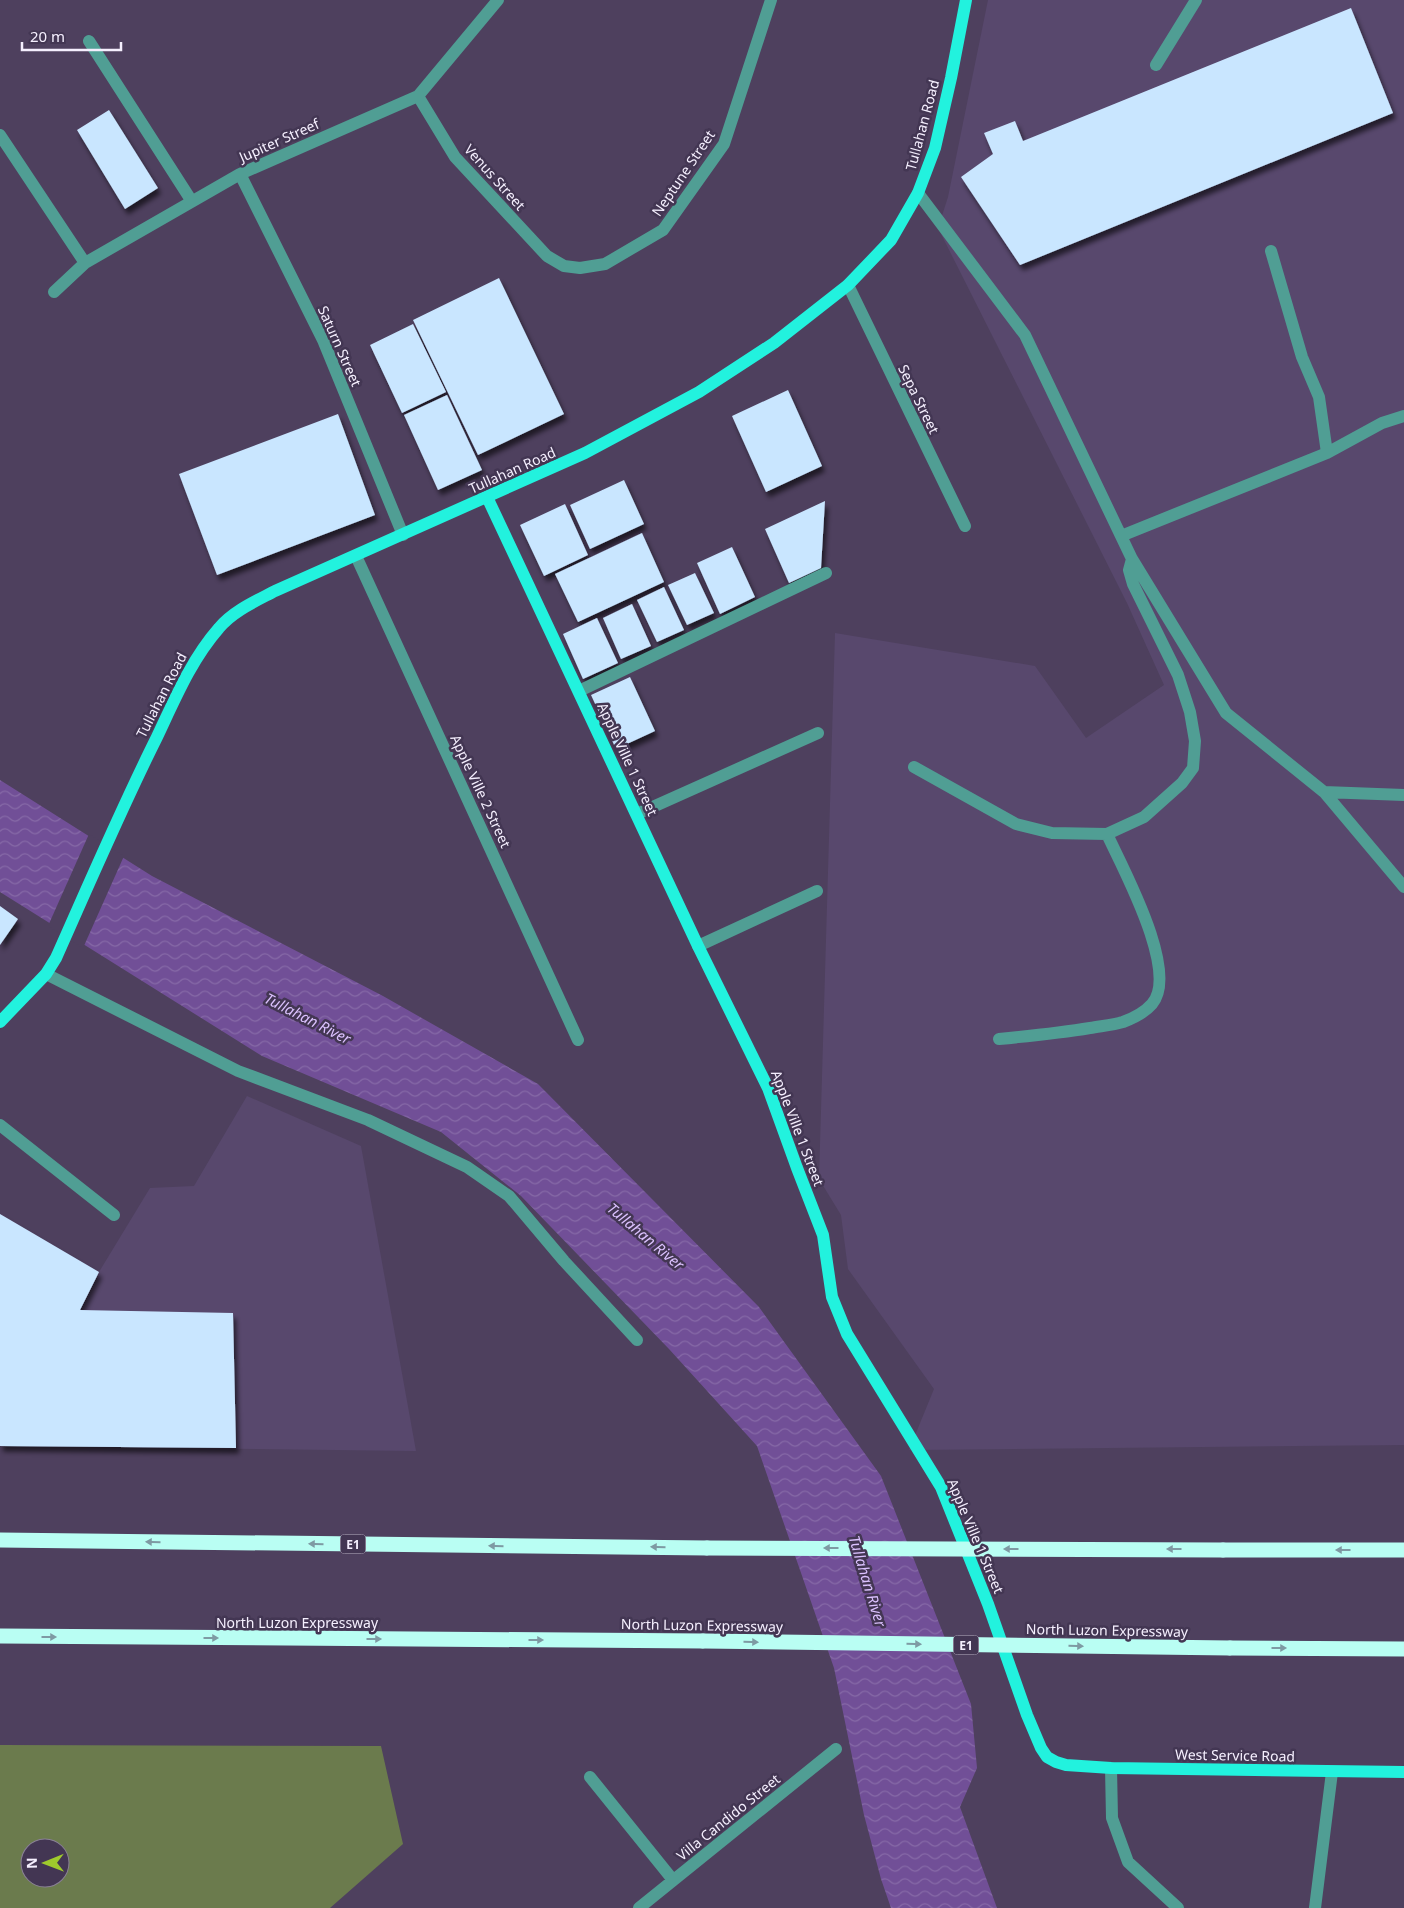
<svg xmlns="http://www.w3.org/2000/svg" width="1404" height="1908" viewBox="0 0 1404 1908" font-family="'Noto Sans',sans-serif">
	<defs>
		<pattern id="water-waves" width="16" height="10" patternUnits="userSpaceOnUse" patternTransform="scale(1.25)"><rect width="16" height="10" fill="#714f97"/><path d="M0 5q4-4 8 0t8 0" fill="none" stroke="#8669a7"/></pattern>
		<filter id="shadow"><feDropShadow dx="3" dy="5.5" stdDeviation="2.5" flood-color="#0009"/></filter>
	</defs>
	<rect width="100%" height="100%" fill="#4e405e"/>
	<path fill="#58486d" d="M988,0H1404V1445L909,1450L934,1389L848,1269L841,1215L819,1179L835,633L1035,666L1086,738L1164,685L1127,603L938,228L948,197Z
		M247,1096L361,1146L416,1451L0,1446V1214L99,1272L150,1188L194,1186Z"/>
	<path fill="#6b7b4d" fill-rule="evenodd" d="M0,1745L381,1746L403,1844L330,1908H0ZM30,1848H60V1878H30Z"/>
	<path fill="url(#water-waves)" d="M0,780L152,876L383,996L538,1084L759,1307L881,1476L971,1704L977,1768L960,1807L997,1908H891L881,1879L864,1815L834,1668L757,1446L669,1349L521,1196L441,1132L262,1056L0,892Z"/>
	<path fill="#4e405e" d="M89,834L124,856L83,948L48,926Z"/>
	<path fill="#c9e6ff" filter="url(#shadow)" d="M1351,8L1393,113L1020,265L961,177L993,154L984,133L1015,121L1023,141Z
		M109,110L158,188L125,209L77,130Z
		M499,278L564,414L478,455L413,320Z
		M413,324L446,392L402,413L370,345Z
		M788,390L822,466L766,492L732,416Z
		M447,395L482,470L438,490L404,415Z
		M338,414L375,515L217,575L179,474Z
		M624,480L644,524L590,549L570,505Z
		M825,501L821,568L789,583L765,529Z
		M565,504L588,555L544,576L520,525Z
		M642,533L664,582L578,622L555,574Z
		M732,547L755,597L720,614L697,563Z
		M695,573L714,613L687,625L668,585Z
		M664,587L684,630L657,642L637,600Z
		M632,604L651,646L621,659L603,618Z
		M597,618L618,663L583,679L563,634Z
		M630,677L655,731L616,749L591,695Z
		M0,906L18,919L0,945Z
		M0,1214L99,1272L80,1310L233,1313L236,1448L0,1446Z"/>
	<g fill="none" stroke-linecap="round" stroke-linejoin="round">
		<path stroke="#509e94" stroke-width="12" d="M89,41L191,200
			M1156,65L1196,0
			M418,96L455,157L547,256L564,266L580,268L605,264L663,230L724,144L771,0
			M0,135L85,263
			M240,174L323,340L403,535
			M918,193L1025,335L1132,559L1226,713L1324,792L1404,795
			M1271,251L1302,357L1319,397L1327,453
			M848,285L965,526
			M54,292L85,263L240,174L418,96L498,0
			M1121,536L1327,453L1382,423L1404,416
			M356,556L578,1040
			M579,691L826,573
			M914,767L1016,824L1052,833L1107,834L1144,817L1182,783L1193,768L1195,741L1190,712L1178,675L1133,584L1129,570L1132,559
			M1324,792L1404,887
			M637,814L818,733
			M698,946L817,891
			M46,974L238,1071L368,1120L467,1167L509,1196L564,1261L637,1340
			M999,1039C1030,1036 1060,1033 1090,1028C1101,1026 1113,1025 1123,1022C1134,1018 1145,1012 1152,1004C1180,972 1122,867 1107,834
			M0,1125L114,1215
			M1111,1768L1112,1818L1128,1862L1178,1908
			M590,1777L673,1880
			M639,1908L836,1749
			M1315,1908L1332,1772"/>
		<path stroke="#22f2de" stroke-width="12" d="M487,497L698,946L768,1088L797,1168L823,1235L832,1297L847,1334L941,1487L988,1604L1027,1715L1041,1748L1047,1757L1056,1762L1066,1765L1111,1768L1404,1772
			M0,1022L46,974L56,958C89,884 121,809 157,737C175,699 191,660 219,628C233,611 256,601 275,591L585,453L699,392L774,343L848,285L891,240L918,193L935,148L951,78L966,0"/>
		<path stroke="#b9fef3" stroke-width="15" d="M0,1540L707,1548
			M1223,1550H1404
			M0,1636L703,1641
			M1230,1648L1404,1649"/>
		<path stroke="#b9fef3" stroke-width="15" d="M707,1548L1223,1550
			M703,1641L1230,1648"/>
	</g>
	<defs><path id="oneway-solid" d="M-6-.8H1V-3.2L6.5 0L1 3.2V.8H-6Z" transform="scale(1.25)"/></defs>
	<g fill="#7e9aa3">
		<use href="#oneway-solid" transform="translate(153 1542) rotate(-179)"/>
		<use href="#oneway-solid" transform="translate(316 1544) rotate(-179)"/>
		<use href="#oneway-solid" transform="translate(496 1546) rotate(-179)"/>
		<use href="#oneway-solid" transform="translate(658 1547) rotate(-179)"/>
		<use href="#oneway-solid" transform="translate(831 1548) rotate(-180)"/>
		<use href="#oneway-solid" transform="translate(1011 1549) rotate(-180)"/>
		<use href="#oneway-solid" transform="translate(1174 1549) rotate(-180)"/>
		<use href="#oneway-solid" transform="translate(1343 1550) rotate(-180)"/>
		<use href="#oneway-solid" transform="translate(49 1637)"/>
		<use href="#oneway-solid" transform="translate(211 1638)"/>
		<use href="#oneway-solid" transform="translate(374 1639)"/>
		<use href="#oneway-solid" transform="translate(536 1640)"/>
		<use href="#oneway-solid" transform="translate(751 1642) rotate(1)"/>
		<use href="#oneway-solid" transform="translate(914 1644) rotate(1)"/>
		<use href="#oneway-solid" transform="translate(1076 1646) rotate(1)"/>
		<use href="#oneway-solid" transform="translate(1279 1648)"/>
	</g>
	<g text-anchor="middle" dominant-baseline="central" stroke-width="5" stroke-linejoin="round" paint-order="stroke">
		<g fill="#433653" stroke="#c0b8cb" stroke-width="1">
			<rect x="340.5" y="1534.5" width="25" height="19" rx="4"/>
			<rect x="953.5" y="1635.5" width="25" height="19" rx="4"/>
		</g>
		<g font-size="12" font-weight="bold" fill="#f5effe">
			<text x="353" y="1544">E1</text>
			<text x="966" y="1645">E1</text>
		</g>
		<g font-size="14" fill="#f5effe" stroke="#433653">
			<text transform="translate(922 125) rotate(-75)">Tullahan Road</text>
			<text transform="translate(279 140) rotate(-24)">Jupiter Streef</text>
			<text transform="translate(683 173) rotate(-56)">Neptune Street</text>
			<text transform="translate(495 177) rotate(48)">Venus Street</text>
			<text transform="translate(340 346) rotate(66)">Saturn Street</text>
			<text transform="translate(919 399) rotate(64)">Sepa Street</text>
			<text transform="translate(512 470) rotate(-24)">Tullahan Road</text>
			<text transform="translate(161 695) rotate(-63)">Tullahan Road</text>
			<text transform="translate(628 759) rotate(65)">Apple Ville 1 Street</text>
			<text transform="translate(481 791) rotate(65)">Apple Ville 2 Street</text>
			<text transform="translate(798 1128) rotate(69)">Apple Ville 1 Street</text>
			<text transform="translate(976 1536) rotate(67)">Apple Ville 1 Street</text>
			<text x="297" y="1622">North Luzon Expressway</text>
			<text transform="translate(702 1625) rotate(1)">North Luzon Expressway</text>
			<text transform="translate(1107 1630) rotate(1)">North Luzon Expressway</text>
			<text transform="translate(1235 1755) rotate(1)">West Service Road</text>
			<text transform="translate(728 1817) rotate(-39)">Villa Candido Street</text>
		</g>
		<g font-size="15" font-style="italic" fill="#dbc1fe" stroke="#433653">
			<text transform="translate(308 1018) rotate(27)">Tullahan River</text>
			<text transform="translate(646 1236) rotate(40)">Tullahan River</text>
			<text transform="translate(868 1581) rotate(73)">Tullahan River</text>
		</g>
	</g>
	<g transform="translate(45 1863) rotate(269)"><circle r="24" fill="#433653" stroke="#8a8097"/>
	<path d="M0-4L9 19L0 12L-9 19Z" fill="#9fca2d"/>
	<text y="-8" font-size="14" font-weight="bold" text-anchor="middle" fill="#f5effe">N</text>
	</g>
	<path d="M22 42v8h99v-8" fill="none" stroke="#f5effe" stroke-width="2.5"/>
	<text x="30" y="42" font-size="15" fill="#f5effe" stroke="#433653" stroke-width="4" paint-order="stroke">20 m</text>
</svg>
